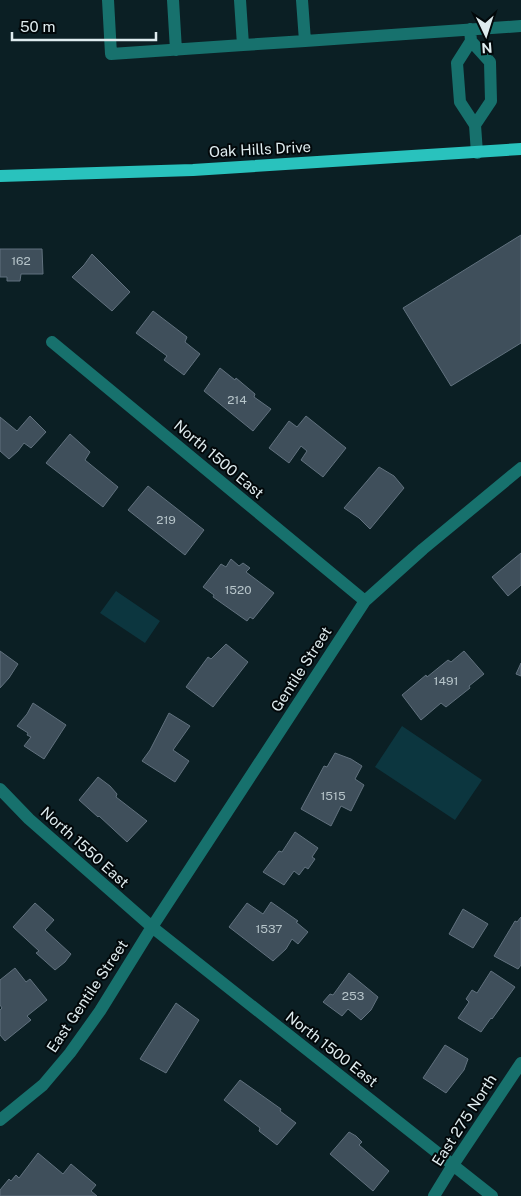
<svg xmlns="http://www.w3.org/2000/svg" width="521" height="1196" viewBox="0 0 521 1196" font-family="'Public Sans',sans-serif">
	<rect width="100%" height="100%" fill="#0b1f24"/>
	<path fill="#0c363f" d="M116,591L160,621L145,643L100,613Z
		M402,726L482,780L455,820L375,767Z"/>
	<path fill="#3f4f5b" stroke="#61717e" d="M521,235V343L451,386L403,308Z
		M0,249H42L43,274H21L20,281H7V277H0Z
		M92,254L130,292L112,311L72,277L84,265Z
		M153,311L187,337L185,342L200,354L184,375L164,360L167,356L136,333Z
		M220,368L235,380L236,378L255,394L254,397L271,409L253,431L204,391Z
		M30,416L46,432L31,448L24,443L18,451L9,459L0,451V417L17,431Z
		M306,416L346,448L323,477L301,460L307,451L301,446L289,463L269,448L289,421L297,427Z
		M70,434L90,452L85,460L118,487L103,507L46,463Z
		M379,467L394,476L404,488L370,529L359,518L344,508Z
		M148,486L204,530L185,555L128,510Z
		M521,553V585L508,596L492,577Z
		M231,559L239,566L243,563L250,568L246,572L274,593L253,619L250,617L247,621L213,597L214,595L203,587L221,564L226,567Z
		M226,644L248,662L213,707L186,687L208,657L211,659Z
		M0,651L18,664L9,678L0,688Z
		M464,651L484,674L469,686L470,688L446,707L441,703L421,720L402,695L426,675L427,677L448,660L451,662Z
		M521,663V676L516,674Z
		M33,703L66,725L44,759L24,746L31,737L27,735L28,733L17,726L27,714Z
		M169,713L190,726L173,750L189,761L175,782L142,761L150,750Z
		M335,753L351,759L362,766L355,779L364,785L351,811L341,806L331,826L301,809L324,766L327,767Z
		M98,777L110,786L117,794L116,797L147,821L127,842L99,816L98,817L79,800Z
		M295,832L318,848L312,857L315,859L308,869L305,867L299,875L294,871L284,885L263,872L279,851L282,852Z
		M271,902L298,921L296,922L308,932L298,944L292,939L286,949L273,961L229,927L247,903L263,914Z
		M35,903L54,920L45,930L71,954L65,962L55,970L36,953L39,951L13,927Z
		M463,909L488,924L473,948L449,934Z
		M521,917V965L518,969L494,956L515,921L517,922Z
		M15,968L26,982L30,979L47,1000L27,1016L31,1020L5,1041L0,1035V1010L2,1008L0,1005V980Z
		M491,971L515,987L492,1019L491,1018L481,1032L458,1018L469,1002L466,999L472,990L477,993Z
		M349,973L378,997L371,1010L361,1020L348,1009L342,1016L323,1002L330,994L333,995Z
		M176,1003L199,1020L166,1073L140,1059Z
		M445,1045L468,1059L464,1070L446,1093L423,1078Z
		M240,1080L281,1109L280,1111L296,1123L277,1145L259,1131L260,1128L224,1100Z
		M349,1132L356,1136L362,1142L359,1145L389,1171L373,1191L330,1154Z
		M38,1153L63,1174L71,1164L96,1185L91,1191L97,1196H0V1190L9,1179L11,1181L16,1175L19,1178Z"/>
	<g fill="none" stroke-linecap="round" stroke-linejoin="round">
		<path stroke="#17716d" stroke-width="12" d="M108,0L111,54L243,45L240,0
			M173,0L176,50
			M302,0L305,41L521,26
			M470,29L471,41L457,63L460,102L475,125L477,153
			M471,41L490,62L491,101L475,125
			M243,45L305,41
			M52,342L365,601
			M0,789L29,819L152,927L492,1196
			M0,1120L43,1085L70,1053L100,1011L152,927L365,601L423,549L521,468
			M434,1196L453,1165L521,1063"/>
		<path stroke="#29c2bd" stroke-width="12" d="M0,176L193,170L521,149"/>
	</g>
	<g text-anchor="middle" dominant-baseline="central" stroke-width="4" stroke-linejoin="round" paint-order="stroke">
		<g font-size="12" fill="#b7c5ca">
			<text x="21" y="261">162</text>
			<text x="237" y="400">214</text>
			<text x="166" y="520">219</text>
			<text x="238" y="590">1520</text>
			<text x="446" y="681">1491</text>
			<text x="333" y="796">1515</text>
			<text x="269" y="929">1537</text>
			<text x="353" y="996">253</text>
		</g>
		<g font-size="15" fill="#dfecef" stroke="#02080a">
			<text transform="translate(260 149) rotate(-3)">Oak Hills Drive</text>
			<text transform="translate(219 459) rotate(40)">North 1500 East</text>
			<text transform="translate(301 669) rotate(-57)">Gentile Street</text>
			<text transform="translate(85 847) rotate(42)">North 1550 East</text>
			<text transform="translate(87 996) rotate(-56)">East Gentile Street</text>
			<text transform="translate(332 1049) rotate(38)">North 1500 East</text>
			<text transform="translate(464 1120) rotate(-57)">East 275 North</text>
		</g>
	</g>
	<g transform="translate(486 35) rotate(176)" stroke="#02080a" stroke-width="4" paint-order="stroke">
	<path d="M0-4L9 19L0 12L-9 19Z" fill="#dfecef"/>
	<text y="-8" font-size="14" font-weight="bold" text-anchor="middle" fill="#dfecef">N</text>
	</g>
	<path d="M12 32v8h144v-8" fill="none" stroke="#dfecef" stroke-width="2.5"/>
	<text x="20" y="32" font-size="15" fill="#dfecef" stroke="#02080a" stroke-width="4" paint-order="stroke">50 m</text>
</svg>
